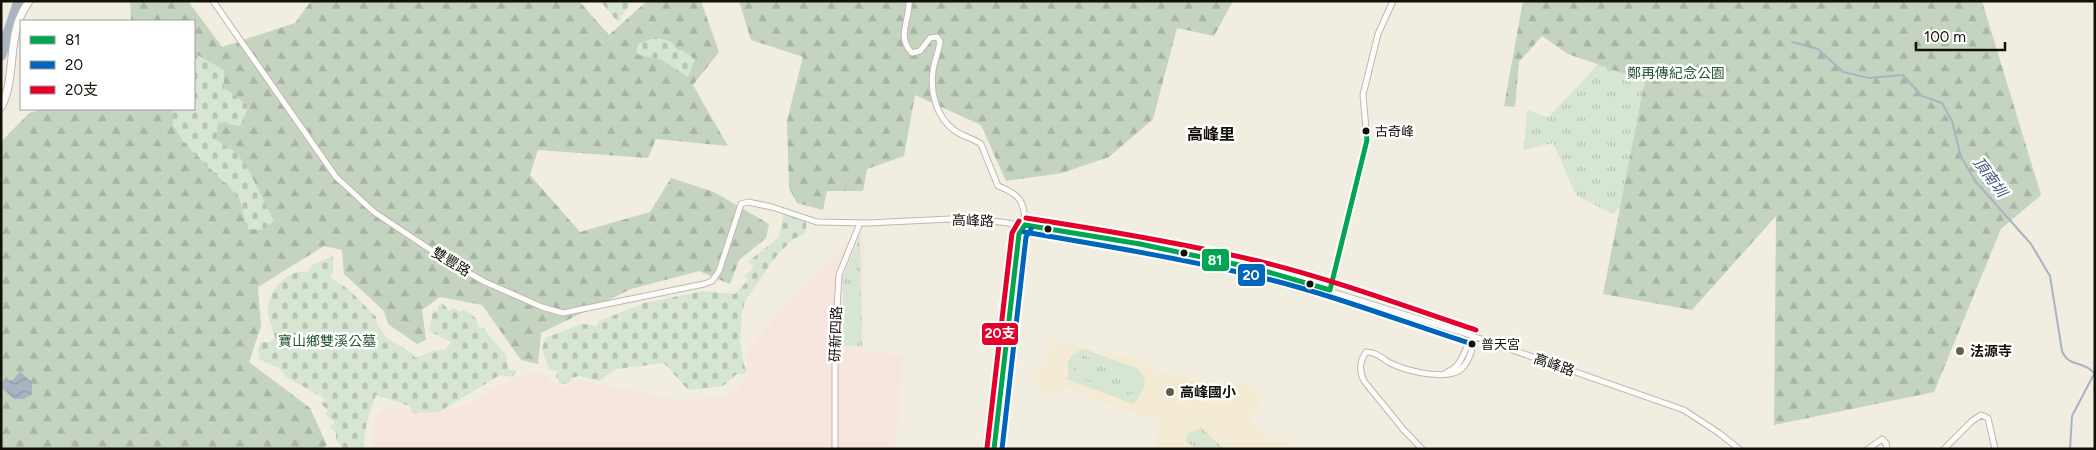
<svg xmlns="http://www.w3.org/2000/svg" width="2096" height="450" viewBox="0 0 2096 450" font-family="Figtree,'Noto Sans TC',sans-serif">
	<defs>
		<pattern id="grass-tufts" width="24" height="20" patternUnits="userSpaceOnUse" patternTransform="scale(1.25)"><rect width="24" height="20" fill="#d7e5d3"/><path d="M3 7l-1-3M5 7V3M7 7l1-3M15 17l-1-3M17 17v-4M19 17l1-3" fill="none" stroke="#b8c3b4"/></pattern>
		<pattern id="forest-firs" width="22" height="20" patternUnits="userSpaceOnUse" patternTransform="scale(1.25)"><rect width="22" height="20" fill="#c5d3c1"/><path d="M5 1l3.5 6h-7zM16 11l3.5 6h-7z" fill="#a8b4a4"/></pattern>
		<pattern id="cemetery-stones" width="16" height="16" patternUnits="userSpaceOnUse" patternTransform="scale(1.25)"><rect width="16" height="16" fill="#d7e5d3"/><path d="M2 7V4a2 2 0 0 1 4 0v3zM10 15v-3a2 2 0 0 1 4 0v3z" fill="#b8c3b4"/></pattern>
		<pattern id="water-waves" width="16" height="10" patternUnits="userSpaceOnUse" patternTransform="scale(1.25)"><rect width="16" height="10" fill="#a9b4c3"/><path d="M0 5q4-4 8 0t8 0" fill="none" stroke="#909aa6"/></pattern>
	</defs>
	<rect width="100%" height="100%" fill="#f1ede0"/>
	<path fill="#f6e6dd" d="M863,229L864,351L903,355L895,449H368L373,445L375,417L387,406L400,411V404L408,408L409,412L468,405L489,391L521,375L544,373L552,385L564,387L576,380L671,399L725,398L739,389L748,377L746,351L792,300Z"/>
	<path fill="#f3ebd3" d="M1054,342L1135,358L1149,369L1208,383L1243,382L1259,388L1263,397L1259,407L1251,417V421L1273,440L1290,445L1293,449H1155L1160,422L1064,387L1054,400L1032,385Z"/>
	<path fill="url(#grass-tufts)" d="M1651,1L1728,114L1612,214L1576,195L1553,143L1524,150L1527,110L1548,117L1584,80Z
		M860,237L862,346H844L843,276Z
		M1083,355L1134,374C1141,384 1139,395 1124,396L1080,378L1073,369L1074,362Z
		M1200,427L1223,448L1228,449H1199L1186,442L1188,433L1198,430Z"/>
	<path fill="url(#forest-firs)" d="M130,1H188L222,47L295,23L311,1H579L609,35L647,1H701L719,52L693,85L728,146L656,139L648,158L538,150L530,175L580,232L650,212L671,178L714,192L769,224L766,238L739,260L730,284L699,271L631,289L541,333L538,364L521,360L482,305L440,297L422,310L426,340L417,344L388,324L384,311L344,274L342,250L324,246L258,287L261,326L249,362L310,408L327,445L322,449H1V142L29,113L44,109H194V21H131Z
		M739,1H1233L1214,36L1177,28L1153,119L1109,157L1062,173L1006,181L981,125L915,95L904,156L867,169L863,191H827L823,210L797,203L789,188L787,121L803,57L751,40Z
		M1523,1H1982L2041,195L2001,229L1934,392L1774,425L1776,216L1692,310L1603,294L1645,81L1568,54L1542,36L1519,62L1515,107L1504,106Z"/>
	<path fill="url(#cemetery-stones)" d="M600,1H632L618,22Z
		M656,37L672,42L677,49L684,51L695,59L688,77L662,60L636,54L638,44Z
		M194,53L224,70V88L249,106L240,126L218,122L216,140L234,151L246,165L274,221L263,230L247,229L239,197L184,143L173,125L172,109H194Z
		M784,212L806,219V231L803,235L793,239L777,255L745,301L742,313L740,341L744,365L747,371L745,374H737L723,386L688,390L664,363L618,369L612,371L599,381L579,376L572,378L569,383L560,384L556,376L558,371L549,369L542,349L545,338L582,324L593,325L596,327L599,321L644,303L703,291L735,294L748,280L744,275L750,272L754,266L748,262L779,237Z
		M333,256V272L330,277L348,289L376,317L377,325L387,338L410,352L416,358L435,350H446L451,342L429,331L433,310L438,312V307L442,303L449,311L453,308L461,312L464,310C472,315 478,317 478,327L484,328L494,342L506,354L508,370H517L512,377L500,375L439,412L412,413L410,406L376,395L367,421L363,447L361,449H343L336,439V433L329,427L335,423L326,414L328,410L320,403L325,400L319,395L286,377L279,368L260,360L258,350L261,342H270L275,339C274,330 267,317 268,308C269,289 289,268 308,272L312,265Z"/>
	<path fill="#d7e5d3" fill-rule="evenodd" d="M845,286H859V341H845Z
		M1084,349L1138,369L1144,377L1145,386L1134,404L1066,379L1069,374C1064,361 1072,353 1084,349ZM1083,355L1134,374C1142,384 1139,395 1124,396L1080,378L1073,369L1074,362Z"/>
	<path fill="url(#water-waves)" d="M20,371L32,383V394L24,399H14L1,387V382L13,380Z"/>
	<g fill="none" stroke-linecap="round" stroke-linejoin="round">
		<path stroke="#a9b4c3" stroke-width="2" d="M1792,42L1818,49L1843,72L1869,78L1903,75L1922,96L1942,103L1952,121L1961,157L1976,182L2031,244L2050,276L2062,351C2069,368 2083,360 2094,373
			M2070,449L2072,416L2094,374"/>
		<path stroke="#a9b4c3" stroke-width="11" d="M1,55L19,1"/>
		<g stroke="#bdb9af" stroke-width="7">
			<path id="street" d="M213,1L336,177L374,212L449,262L485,282L542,307L563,313L704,284L712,281L719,271L741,204L748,202L772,207L817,222L868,223L950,219L1001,222L1140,244L1258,269L1464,333L1684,410L1719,433L1739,449
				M909,1C910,21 896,36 912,53L920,51L930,38L937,37L940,41C939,52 934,60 933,71C930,91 936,117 954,130C961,136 973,138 981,144L998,186C1020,194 1025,202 1025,225
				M1330,290L1367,140L1363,95L1378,34L1393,1
				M1447,372C1464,366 1462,349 1474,337
				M835,449V342L839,275L860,223
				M1422,449L1403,429L1364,381C1359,371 1359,362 1366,352C1376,352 1382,358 1390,363C1406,371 1452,383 1464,366C1470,359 1473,346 1474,337
				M1868,449L1882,439L1886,443L1887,449
				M1944,449L1972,421L1981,415L1988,418L1995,449"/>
		</g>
		<g stroke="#bdb9af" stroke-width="9">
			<path id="secondary" d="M1,107C13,85 10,54 16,30C18,19 23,10 29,1
				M994,449L1019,234L1025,225
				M1001,449L1011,351L1026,235L1025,225"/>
		</g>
		<use href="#street" stroke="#fdfcfa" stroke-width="5"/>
		<use href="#secondary" stroke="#fdfcfa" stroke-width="7"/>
		<g stroke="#fff" stroke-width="9">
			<path id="bus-1" d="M1025,225L1140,244L1258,269L1330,290
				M1330,290L1367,140L1366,131
				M994,449L1019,234L1025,225"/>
		</g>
		<g stroke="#fff" stroke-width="9">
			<path id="bus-2" d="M1024,232C1101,245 1178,258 1255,276C1328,293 1400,321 1472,344
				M1002,449L1026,237L1031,229"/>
		</g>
		<g stroke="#fff" stroke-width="9">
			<path id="bus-3" d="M1026,218C1104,230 1182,243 1258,261C1332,279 1404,306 1476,330
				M987,448L1012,233L1019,221"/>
		</g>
		<use href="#bus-1" stroke="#00a651" stroke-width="5"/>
		<use href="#bus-2" stroke="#0065bd" stroke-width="5"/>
		<use href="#bus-3" stroke="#e4002b" stroke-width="5"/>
	</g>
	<g fill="#121007" stroke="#fff" stroke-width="2">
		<circle cx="1366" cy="131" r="4.5"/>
		<circle cx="1048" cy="229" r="4.5"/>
		<circle cx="1184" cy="253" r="4.5"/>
		<circle cx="1310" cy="284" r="4.5"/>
		<circle cx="1472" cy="344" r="4.5"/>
	</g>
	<g fill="#605d53" stroke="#fff" stroke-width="2">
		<circle cx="1960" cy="351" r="5"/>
		<circle cx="1170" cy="392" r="5"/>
	</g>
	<g text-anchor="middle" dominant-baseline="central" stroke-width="5" stroke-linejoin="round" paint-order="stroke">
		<g font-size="13" fill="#121007" stroke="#fff" text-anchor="start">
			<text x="1375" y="131">古奇峰</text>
			<text x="1481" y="344">普天宮</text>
		</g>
		<g font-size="14" fill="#275736" stroke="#fff">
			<text x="1676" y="73">鄭再傳紀念公園</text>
			<text x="327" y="341">寶山鄉雙溪公墓</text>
		</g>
		<g font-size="14" fill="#121007" stroke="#fff">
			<text transform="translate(973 221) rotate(2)">高峰路</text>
			<text transform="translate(451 262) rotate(31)">雙豐路</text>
			<text transform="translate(836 334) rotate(-88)">研新四路</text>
			<text transform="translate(1554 365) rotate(19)">高峰路</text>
		</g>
		<g font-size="14" font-weight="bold" fill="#121007" stroke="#fff" text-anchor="start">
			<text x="1970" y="351">法源寺</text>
			<text x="1180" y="392">高峰國小</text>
		</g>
		<g font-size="15" font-style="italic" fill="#3d5881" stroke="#fff">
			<text transform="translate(1990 177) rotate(53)">頂南圳</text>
		</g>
		<g font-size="16" font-weight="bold" fill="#121007" stroke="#fff">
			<text x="1211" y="134">高峰里</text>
		</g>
	</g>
	<g stroke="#fff" stroke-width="2">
		<rect x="1201" y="248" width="29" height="24" rx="5" fill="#00a651"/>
		<rect x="1237" y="263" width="29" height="24" rx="5" fill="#0065bd"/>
		<rect x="981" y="322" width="38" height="24" rx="5" fill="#e4002b"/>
	</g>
	<g font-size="14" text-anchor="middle" font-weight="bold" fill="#fff">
		<text x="1215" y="265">81</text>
		<text x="1251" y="280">20</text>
		<text x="1000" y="338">20支</text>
	</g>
	<rect width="2096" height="450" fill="none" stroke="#121007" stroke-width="5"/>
	<rect x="20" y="20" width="175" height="90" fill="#ffffff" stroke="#a09f9c"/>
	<rect x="30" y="36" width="25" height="8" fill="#00a651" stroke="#a09f9c"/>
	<text x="65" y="45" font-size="15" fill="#121007">81</text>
	<rect x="30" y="61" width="25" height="8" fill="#0065bd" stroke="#a09f9c"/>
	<text x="65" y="70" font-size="15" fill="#121007">20</text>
	<rect x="30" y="86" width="25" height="8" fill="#e4002b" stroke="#a09f9c"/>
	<text x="65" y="95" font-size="15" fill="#121007">20支</text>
	<path d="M1916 42v8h89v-8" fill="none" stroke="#121007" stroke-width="2.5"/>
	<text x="1924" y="42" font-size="15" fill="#121007" stroke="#ffffff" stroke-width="4" paint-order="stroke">100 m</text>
</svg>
